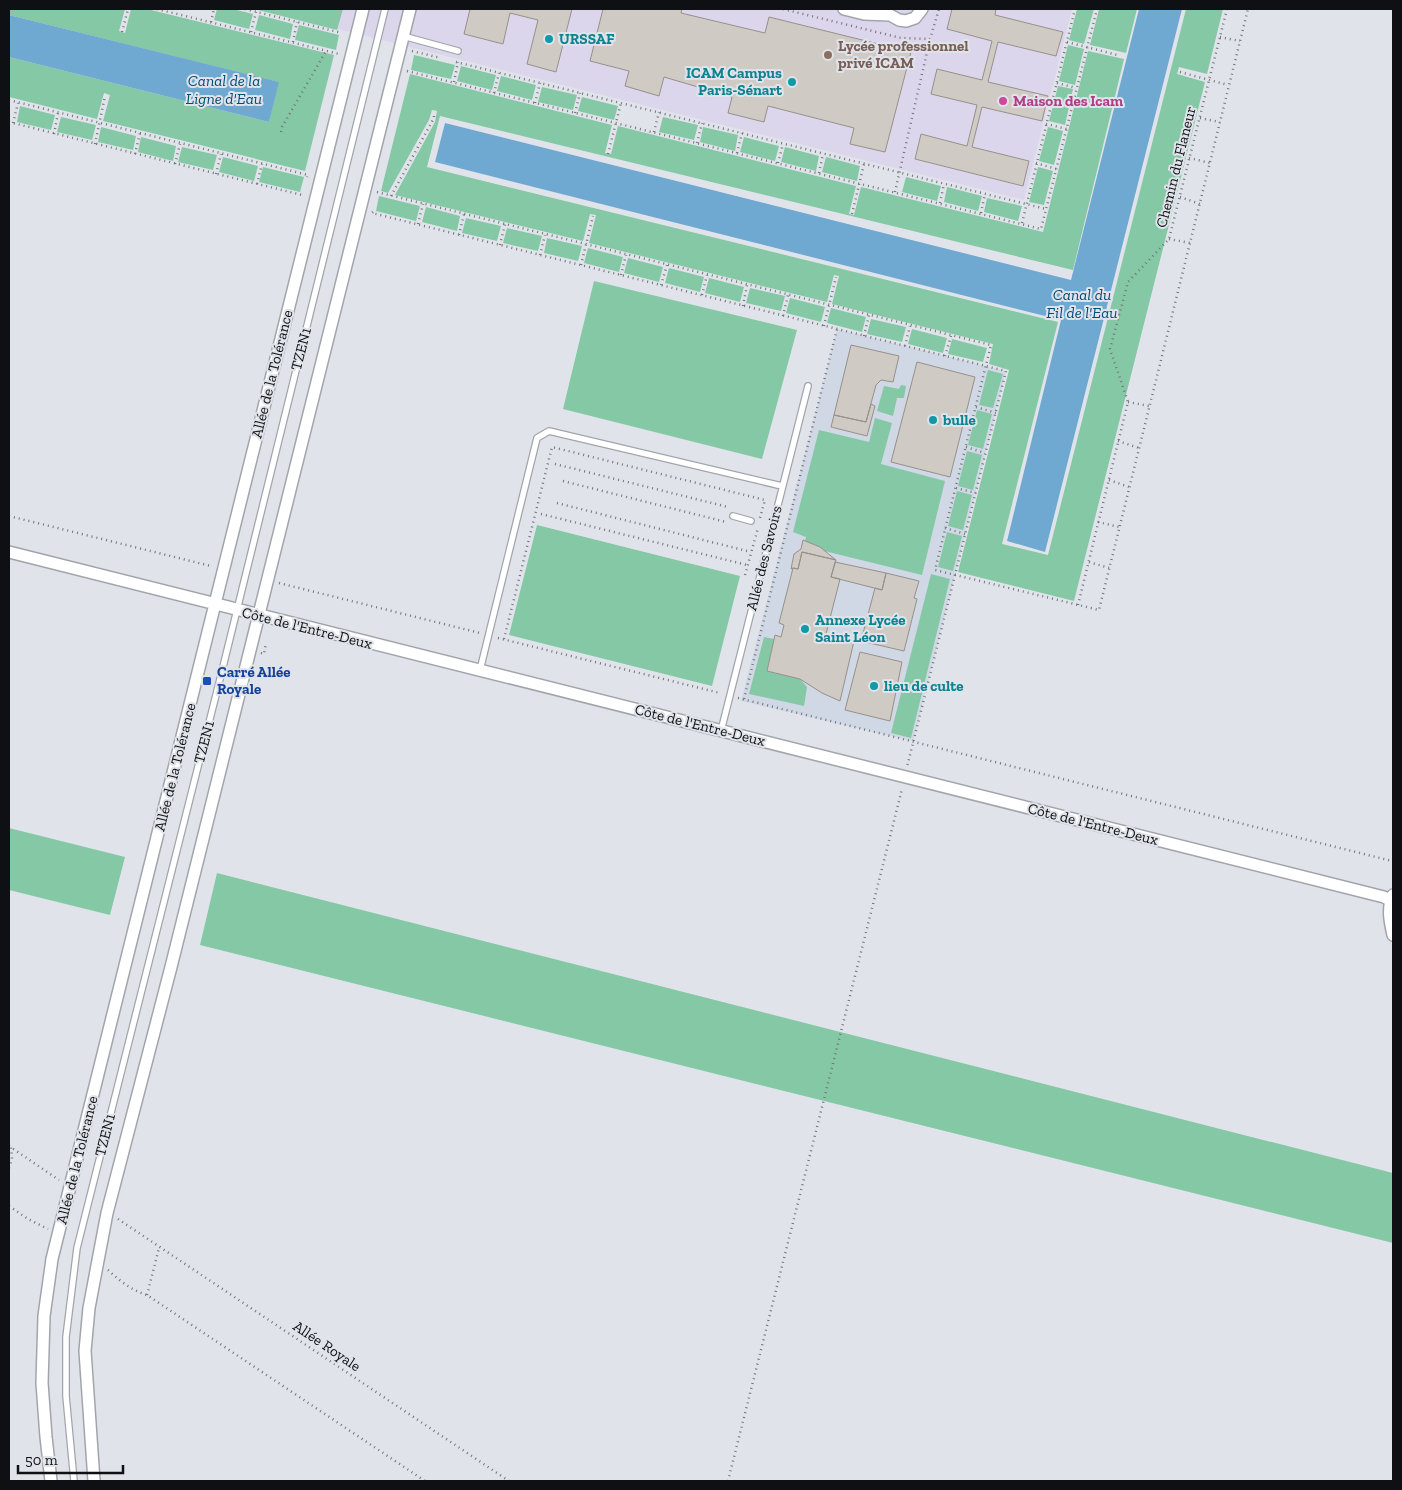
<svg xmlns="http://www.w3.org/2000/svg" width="1402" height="1490" viewBox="0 0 1402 1490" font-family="'Zilla Slab',serif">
	<rect width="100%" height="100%" fill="#e0e4ea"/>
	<path fill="#dcd6ec" d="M257,9H1072L1024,200Z"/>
	<path fill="#cfd8e4" d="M837,329L1006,371L913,741L741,701Z"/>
	<path fill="#85c8a6" d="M9,9H125L119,31L125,33L131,9H147L334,55L305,171L103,121L110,95L104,93L97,119L9,97V57L269,122L278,82L9,15Z
		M217,9H233L253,14L249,29L214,20Z
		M254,9H343L337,30Z
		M1077,9H1094L1084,44L1069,40Z
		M1099,9H1137L1126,53L1090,45Z
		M1186,9H1223L1207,74L1179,67L1177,74L1205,82L1074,601L958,572L1009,370L989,364L993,344L832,304L839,276L834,275L827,302L589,243L596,215L590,214L583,241L395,195L435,122L437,111L432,110L429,120L388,193L381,191L410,74L612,125L605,153L611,154L618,126L856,186L849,214L854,215L861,187L1043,232L1088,51L1124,59L1073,270L440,116L427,167L1058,322L1002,544L1048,555Z
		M259,15L293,24L290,39L255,30Z
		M299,25L339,35L336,50L295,40Z
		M1068,45L1084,49L1075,85L1059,81Z
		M414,55L455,65L451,79L411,70Z
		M461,66L496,75L492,90L457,81Z
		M501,76L536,85L532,100L497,91Z
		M1058,86L1073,89L1065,125L1049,121Z
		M542,87L577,95L573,110L538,102Z
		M582,97L618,106L614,120L578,111Z
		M20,106L55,115L51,130L17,122Z
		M61,117L96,125L92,140L57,132Z
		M663,117L698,125L694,140L659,132Z
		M101,127L136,136L133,150L98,142Z
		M703,127L738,135L735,151L700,142Z
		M1048,127L1063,131L1054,165L1039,161Z
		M141,137L176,146L173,161L138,152Z
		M744,137L779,146L775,161L740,152Z
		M182,147L217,155L213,170L178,162Z
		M785,147L819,156L816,171L781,162Z
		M223,157L258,166L254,181L219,172Z
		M826,157L860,166L857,181L822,172Z
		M263,167L304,177L300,192L259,182Z
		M1038,167L1053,171L1044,205L1029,202Z
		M906,177L941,186L937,201L902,192Z
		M947,187L982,196L978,211L944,202Z
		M379,196L420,206L416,221L376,211Z
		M987,198L1022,206L1018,221L984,212Z
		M426,207L460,216L457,231L422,222Z
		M466,218L501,226L497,241L462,233Z
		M507,228L542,236L538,251L503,243Z
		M547,238L582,246L578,261L544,253Z
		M588,248L623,257L619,272L584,263Z
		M628,258L663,267L659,282L624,273Z
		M669,268L704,277L700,292L665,283Z
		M709,278L744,287L740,302L705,293Z
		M594,281L797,330L762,459L563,409Z
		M750,288L785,296L781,311L746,303Z
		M790,298L825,307L821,322L786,313Z
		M831,308L866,317L862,332L827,323Z
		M871,319L906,327L902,342L867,334Z
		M912,329L947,338L943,353L908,344Z
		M952,339L987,348L983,362L948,354Z
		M988,370L1003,374L993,408L979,405Z
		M901,385L906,386L904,398H897L893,416L877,411L884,386L899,389Z
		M977,410L992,414L983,449L968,445Z
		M875,418L892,423L881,464L945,481L922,575L804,546L806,537L793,532L819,430L869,442Z
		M967,451L982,455L973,490L958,486Z
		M957,491L972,495L963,530L948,526Z
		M537,525L740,576L712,686L509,635Z
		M947,532L962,536L953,571L938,567Z
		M931,574L950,579L911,738L891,733Z
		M764,637L774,639L767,671L800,679L807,687L804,706L749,694Z
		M9,828L125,857L110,915L9,890Z
		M217,873L1393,1173V1243L200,945Z"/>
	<path fill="#6fa8d1" d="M1139,9H1182L1045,552L1007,541L1061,320L435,162L445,123L1071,280Z
		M9,15L279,82L269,122L9,57Z"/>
	<path fill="#d0cac5" stroke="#96908b" d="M470,9H572L556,72L527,64L538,20L510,13L503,44L464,34Z
		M603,9H682L681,13L765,33L769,17L911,52L885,152L850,144L854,128L768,106L764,122L728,113L732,97L664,77L659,96L625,86L629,71L590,61Z
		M952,9H996L995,15L1063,32L1056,56L998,42L988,82L1048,96L1042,121L982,107L972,147L1029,161L1023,186L915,159L921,134L967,146L977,105L931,94L937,69L982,80L992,41L947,29Z
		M851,345L899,356L893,382L881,380L876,385L866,422L834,415Z
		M917,362L975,377L950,477L891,462Z
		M871,404L875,406L867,436L831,427L834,415L866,422Z
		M803,540L820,547L836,560L802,552L798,569L793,568L791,569L794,554L801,549Z
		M802,552L836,560L831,577L840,579L826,634L854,641L840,701L822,693L800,679L767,671L775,635L781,637L784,625L779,623L793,568L798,569Z
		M835,562L886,573L882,590L831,577Z
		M886,573L919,581L914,598L917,599L904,651L861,641L875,588L882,590Z
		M860,652L902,662L890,721L845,710Z"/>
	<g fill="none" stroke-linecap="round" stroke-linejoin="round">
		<g stroke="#a1a5ab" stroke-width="8">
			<path id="lane" d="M403,36L458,51
				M733,516L751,521
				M480,670L537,438L549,431L782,486
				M721,731L808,386
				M74,1481L66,1396V1337L77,1248L220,679L385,9"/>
		</g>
		<g stroke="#a1a5ab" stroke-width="14">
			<path id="street" d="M844,9L864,14L890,15L899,20L906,21L915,18L922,9
				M9,552L1384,897L1391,901
				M1393,895C1387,908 1390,922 1393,935
				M51,1481L46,1437L42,1383L44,1316L52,1259L363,9
				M94,1481L85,1351L89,1308L107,1213L171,967L410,9"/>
		</g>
		<path stroke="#727579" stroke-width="2.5" stroke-dasharray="1 4" stroke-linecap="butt" d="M157,9L339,54
			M245,9L342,33
			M783,9L901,38L930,39L939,9
			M211,22L214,9
			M122,32L128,9
			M251,32L256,12
			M1220,37L1240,41
			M293,42L297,22
			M1067,42L1117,55
			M412,51L441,58
			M456,62L1046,209
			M407,71L1041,229L1097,9
			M1180,72L1228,85
			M454,82L458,62
			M1057,83L1076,88
			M494,93L499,73
			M9,100L308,175L307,177
			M535,103L540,83
			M575,113L580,93
			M1200,118L1220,122
			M9,122L302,195
			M13,123L18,103
			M1046,124L1067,129
			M281,132L282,127L326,51
			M654,132L659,112
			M54,134L58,113
			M697,143L702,123
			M95,144L105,96
			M737,153L742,133
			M135,154L140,133
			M608,154L621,103
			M1189,158L1210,163
			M778,163L783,144
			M1036,163L1056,169
			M175,164L180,144
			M819,173L823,154
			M216,174L221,154
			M257,184L262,164
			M377,192L991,345L935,570L1099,610L1248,9
			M895,192L930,39
			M391,196L434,118V113
			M1180,197L1200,204
			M940,203L944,184
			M373,212L372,213L1006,371L907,767
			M981,213L985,194
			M852,214L864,164
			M1022,223L1075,9
			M418,224L423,204
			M459,235L464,214
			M1169,239L1190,243
			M500,245L505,224
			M540,255L545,235
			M581,265L593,216
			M621,275L626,255
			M661,285L667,265
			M702,295L707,275
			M743,306L747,285
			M783,316L788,295
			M824,326L836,277
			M864,336L869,315
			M905,346L910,326
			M945,356L951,336
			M1128,402L1149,406
			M976,407L996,413
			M1118,441L1139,448
			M966,447L985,453
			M555,464L728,507
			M1109,480L1129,487
			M563,481L726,522
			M956,488L976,493
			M557,503L751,552
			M541,514L747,565
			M9,516L211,566
			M1098,522L1119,527
			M945,528L965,534
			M1089,562L1109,568
			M745,575L758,528
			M279,583L480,633
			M1078,605L1128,402L1110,349L1128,282L1169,239L1227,9
			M498,638L720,693
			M504,639L552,447L765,500L760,518
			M261,653L264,654L266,643
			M738,698L1392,861L1393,860
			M744,699L837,329
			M9,1146L59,1180
			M9,1168L12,1159L11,1147
			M9,1206L28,1219L48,1229
			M118,1219L509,1481
			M108,1270C120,1281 131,1290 147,1295L425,1481
			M147,1295L159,1248
			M728,1481L902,789"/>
		<use href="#lane" stroke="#fff" stroke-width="5.5"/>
		<use href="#street" stroke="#fff" stroke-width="11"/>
	</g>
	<g fill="#0f9aa8" stroke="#e0e4ea" stroke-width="2">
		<circle cx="549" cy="39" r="5"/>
		<circle cx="792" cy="82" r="5"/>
		<circle cx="933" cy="420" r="5"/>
		<circle cx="805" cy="629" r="5"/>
		<circle cx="874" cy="686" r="5"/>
	</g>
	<circle fill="#8d6e63" stroke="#e0e4ea" stroke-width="2" cx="828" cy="55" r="5"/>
	<circle fill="#d1479c" stroke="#e0e4ea" stroke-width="2" cx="1003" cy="101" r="5"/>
	<rect fill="#1a4fb4" stroke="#e0e4ea" stroke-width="2" x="202" y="676" width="10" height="10" rx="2.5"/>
	<g text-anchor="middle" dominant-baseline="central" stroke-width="4" stroke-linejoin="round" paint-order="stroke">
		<g font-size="15" font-weight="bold" fill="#0d838f" stroke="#e0e4ea" text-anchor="start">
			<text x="559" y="39">URSSAF</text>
			<text x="782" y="73" text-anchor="end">ICAM Campus<tspan x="782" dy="17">Paris-Sénart</tspan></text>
			<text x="943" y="420">bulle</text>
			<text x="815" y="620">Annexe Lycée<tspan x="815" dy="17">Saint Léon</tspan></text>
			<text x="884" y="686">lieu de culte</text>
		</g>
		<g font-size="15" font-weight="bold" fill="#785e54" stroke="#e0e4ea" text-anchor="start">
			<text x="838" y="46">Lycée professionnel<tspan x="838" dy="17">privé ICAM</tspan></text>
		</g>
		<g font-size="15" font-weight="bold" fill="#b23c85" stroke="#e0e4ea" text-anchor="start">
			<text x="1013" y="101">Maison des Icam</text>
		</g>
		<g font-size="15" fill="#0f1013" stroke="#e0e4ea">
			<text transform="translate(1176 167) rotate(-76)">Chemin du Flaneur</text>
			<text transform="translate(301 349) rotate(-76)">TZEN1</text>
			<text transform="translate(272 374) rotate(-76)">Allée de la Tolérance</text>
			<text transform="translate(764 558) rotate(-76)">Allée des Savoirs</text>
			<text transform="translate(307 628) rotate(14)">Côte de l'Entre-Deux</text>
			<text transform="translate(700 725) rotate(14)">Côte de l'Entre-Deux</text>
			<text transform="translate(204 742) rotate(-76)">TZEN1</text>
			<text transform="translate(175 767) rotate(-76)">Allée de la Tolérance</text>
			<text transform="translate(1093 824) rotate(14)">Côte de l'Entre-Deux</text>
			<text transform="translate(105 1135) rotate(-76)">TZEN1</text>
			<text transform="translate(77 1160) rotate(-76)">Allée de la Tolérance</text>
			<text transform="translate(327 1346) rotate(34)">Allée Royale</text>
		</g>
		<g font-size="15" font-weight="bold" fill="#164399" stroke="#e0e4ea" text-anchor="start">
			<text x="217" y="672">Carré Allée<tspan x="217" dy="17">Royale</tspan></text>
		</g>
		<g font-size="16" font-style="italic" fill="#014c74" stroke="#e0e4ea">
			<text x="224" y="80">Canal de la<tspan x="224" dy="18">Ligne d'Eau</tspan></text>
			<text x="1082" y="294">Canal du<tspan x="1082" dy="18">Fil de l'Eau</tspan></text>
		</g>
	</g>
	<rect width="1402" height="1490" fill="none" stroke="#0f1013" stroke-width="20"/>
	<path d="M18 1465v8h105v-8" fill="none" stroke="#0f1013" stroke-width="2.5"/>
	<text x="25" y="1465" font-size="15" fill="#0f1013" stroke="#e0e4ea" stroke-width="4" paint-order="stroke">50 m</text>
</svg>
